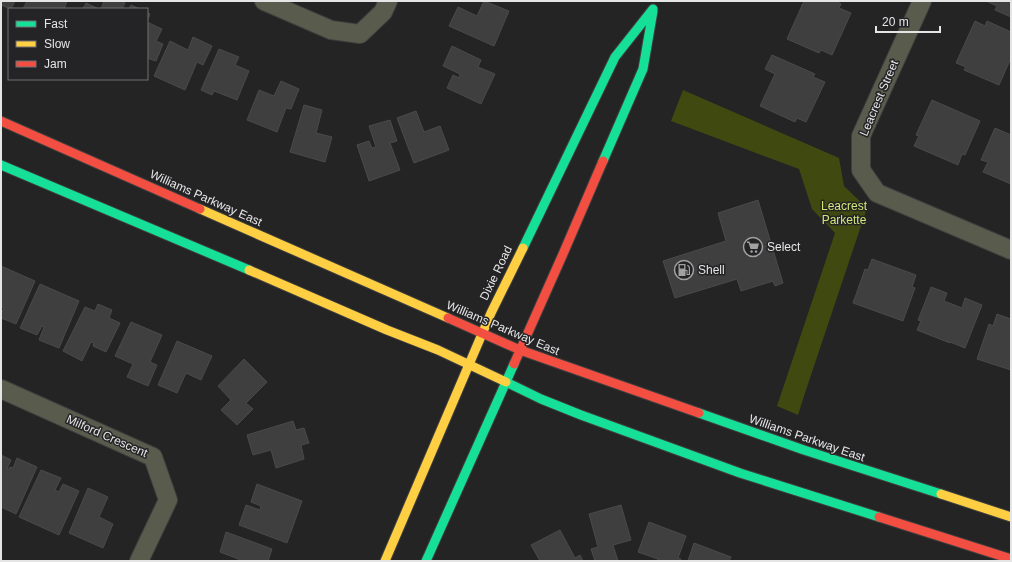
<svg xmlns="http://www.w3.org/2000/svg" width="1012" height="562" viewBox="0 0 1012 562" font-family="Helvetica,sans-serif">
	<rect width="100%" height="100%" fill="#242424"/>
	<path fill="#404910" d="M683,90L839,158L844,186L867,208L805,393L798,415L777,406L835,233L812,209L799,169L671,121Z"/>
	<path fill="#3f3f3f" stroke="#4a4a4a" d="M1,1H15L11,9L1,5Z
		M27,1H67L64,9H23Z
		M104,1H121L125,3L122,9H101Z
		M484,1L509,11L494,46L449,26L458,7L477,16Z
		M804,1H835L841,4L839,8L851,13L832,55L821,50L819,53L787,39Z
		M986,1H1011V17L995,10L997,6Z
		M86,3L99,9H83Z
		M131,5L140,9H129Z
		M147,12L150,14L147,22Z
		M975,21L985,26L987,21L1011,32V58L999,85L964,70L966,67L956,63Z
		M147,22L162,29L156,41L163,44L156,61L147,58Z
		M193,37L212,46L203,65L197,62L185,90L154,76L170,41L188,50Z
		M452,46L481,60L478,67L495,74L481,104L447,88L453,75L459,78L460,74L443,66Z
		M219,49L239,57L235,65L249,71L237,100L214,91L212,95L201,90Z
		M772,55L815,74L813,77L825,82L806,122L797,118L795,122L760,106L775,74L765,69Z
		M281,81L299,89L291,109L286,108L277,132L247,120L259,90L274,96Z
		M932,100L980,121L965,155L962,154L958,165L914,146L919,136L916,135Z
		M304,105L322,110L316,133L332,137L325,162L290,152Z
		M416,111L424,132L440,126L449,150L414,163L397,118Z
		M390,120L397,141L390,143L400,170L369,181L357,145L369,141L372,148L376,147L369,126Z
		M995,128L1011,135V184L983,172L988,162L981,160Z
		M758,200L783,283L775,286L773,281L741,291L737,279L675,298L663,261L726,241L718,213Z
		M872,259L916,275L912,287L915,288L903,321L853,303L865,269L868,270Z
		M1,266L35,281L16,324L1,318V314L4,308L1,307Z
		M40,284L79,301L59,348L39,340L44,327L42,326L37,335L20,328Z
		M931,287L947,293L944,301L962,308L965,298L982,305L965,348L950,342V343L917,330L921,321L918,320Z
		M98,304L112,310L109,318L120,323L106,352L93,346L94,343L91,342L82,361L63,351L85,307L95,311Z
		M997,314L1011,319V370L977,359L989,324L993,326Z
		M131,322L162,335L150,362L157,365L148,386L127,377L133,364L115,356Z
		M177,341L212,356L201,380L186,373L177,393L158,385Z
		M244,359L267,382L246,403L253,409L237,425L221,410L231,400L218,386Z
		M293,421L296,430L304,428L309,443L301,445L304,459L276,468L271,450L253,455L247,435Z
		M1,455L11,460L7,469L8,470L10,467L13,468L17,458L37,467L16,514L1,507Z
		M41,470L61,478L55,490L59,492L63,484L79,491L59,535L19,517Z
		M257,484L302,501L287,543L239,525L246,505L260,510L261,506L251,502Z
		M88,488L108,497L99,517L113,524L103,548L69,533Z
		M621,505L631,540L613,545L618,561H595L591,549L598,547L589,514Z
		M649,522L686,536L678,558L681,559L680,561H657L658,559L638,552Z
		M560,530L575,558L580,555L583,561H540L531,545Z
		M226,532L272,549L268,561H241V560L220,552Z
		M694,543L731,557L729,561H688Z"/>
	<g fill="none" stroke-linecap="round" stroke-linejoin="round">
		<g stroke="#3f3f3f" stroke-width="20">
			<path id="street" d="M264,1L331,30L360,34L383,12L388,1
				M922,1L861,136V170L877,193L1011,250
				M1,389L153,457L168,500L139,561"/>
		</g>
		<g stroke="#3f3f3f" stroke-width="11">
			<path id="fast" d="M603,161L643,69L653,11
				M1,165L249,270
				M523,248L615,57L653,9
				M506,382L541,399L581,415L740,473L879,517
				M699,413L804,450L941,494
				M426,561L514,364"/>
		</g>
		<g stroke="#3f3f3f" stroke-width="11">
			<path id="slow" d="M200,209L448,318
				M249,270L387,330L438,350L506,382
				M941,494L1011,517
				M385,561L491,313L523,248"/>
		</g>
		<g stroke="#3f3f3f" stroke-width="11">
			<path id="jam" d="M1,121L200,209
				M448,318L520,350L699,413
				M514,364L563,254L603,161
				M879,517L1011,559"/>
		</g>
		<use href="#street" stroke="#595b4d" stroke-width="18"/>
		<use href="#fast" stroke="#16e098" stroke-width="9"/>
		<use href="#slow" stroke="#ffcf43" stroke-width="9"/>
		<use href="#jam" stroke="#f24e42" stroke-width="9"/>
	</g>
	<defs>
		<g id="supermarket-ring" transform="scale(1)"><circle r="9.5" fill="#242325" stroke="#a1a1a2" stroke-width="1.5"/><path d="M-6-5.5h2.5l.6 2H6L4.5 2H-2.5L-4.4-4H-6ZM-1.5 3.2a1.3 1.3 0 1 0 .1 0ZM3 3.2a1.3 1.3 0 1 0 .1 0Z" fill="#a1a1a2"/></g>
		<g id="fuel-ring" transform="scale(1)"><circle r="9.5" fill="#242325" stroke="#a1a1a2" stroke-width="1.5"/><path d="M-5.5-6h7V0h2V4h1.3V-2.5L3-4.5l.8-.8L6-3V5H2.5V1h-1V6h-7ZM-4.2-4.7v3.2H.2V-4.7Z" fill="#a1a1a2"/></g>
	</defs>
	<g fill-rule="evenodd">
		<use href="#supermarket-ring" x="753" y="247"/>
		<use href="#fuel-ring" x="684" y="270"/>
	</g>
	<g text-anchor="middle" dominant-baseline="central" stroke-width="3" stroke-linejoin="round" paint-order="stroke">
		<g font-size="12" fill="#e5e5e6" stroke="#242325">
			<text transform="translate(879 98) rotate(-67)">Leacrest Street</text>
			<text transform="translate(206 198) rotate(24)">Williams Parkway East</text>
			<text transform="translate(496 273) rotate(-64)">Dixie Road</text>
			<text transform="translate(503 328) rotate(23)">Williams Parkway East</text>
			<text transform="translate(107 436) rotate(24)">Milford Crescent</text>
			<text transform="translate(807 438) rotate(19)">Williams Parkway East</text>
		</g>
		<g font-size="12" fill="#d0e67a" stroke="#242325">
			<text x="844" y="206">Leacrest<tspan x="844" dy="14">Parkette</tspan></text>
		</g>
		<g font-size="12" fill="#e5e5e6" stroke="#242325" text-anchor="start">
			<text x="767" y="247">Select</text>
			<text x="698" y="270">Shell</text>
		</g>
	</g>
	<rect width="1012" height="562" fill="none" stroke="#e5e5e6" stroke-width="4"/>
	<rect x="8" y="8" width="140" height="72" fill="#242325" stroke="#717172"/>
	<rect x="16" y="21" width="20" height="6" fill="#16e098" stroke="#717172"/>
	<text x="44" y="28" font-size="12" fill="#e5e5e6">Fast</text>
	<rect x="16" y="41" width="20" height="6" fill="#ffcf43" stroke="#717172"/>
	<text x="44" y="48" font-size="12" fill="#e5e5e6">Slow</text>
	<rect x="16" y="61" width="20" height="6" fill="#f24e42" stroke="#717172"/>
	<text x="44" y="68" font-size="12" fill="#e5e5e6">Jam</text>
	<path d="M876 26v6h64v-6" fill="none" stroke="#e5e5e6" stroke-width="2"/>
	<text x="882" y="26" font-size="12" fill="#e5e5e6" stroke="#242325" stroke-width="3" paint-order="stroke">20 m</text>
</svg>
